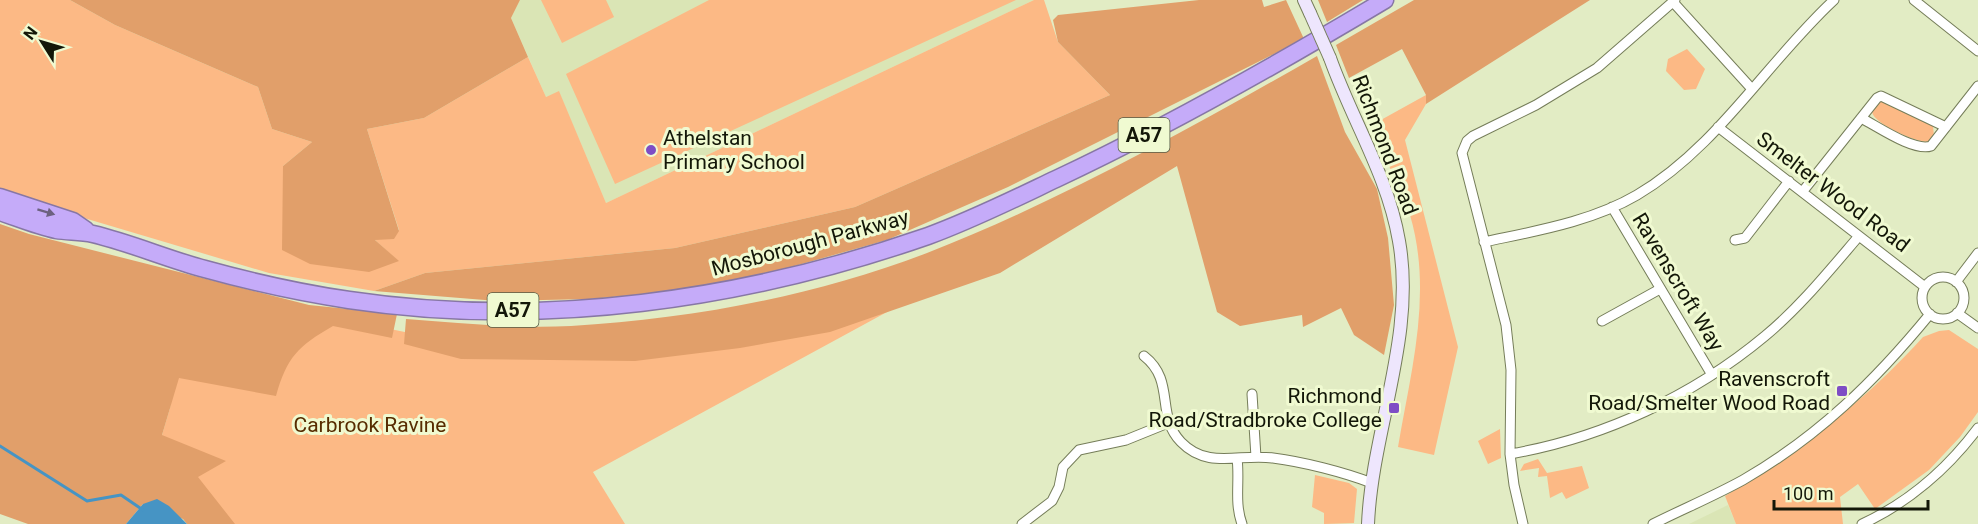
<svg xmlns="http://www.w3.org/2000/svg" width="1978" height="524" viewBox="0 0 1978 524" font-family="Roboto,sans-serif">
	<rect width="100%" height="100%" fill="#e2ecc4"/>
	<path fill="#dae5b5" d="M520,0H1034L606,203L559,92L546,97L511,18Z
		M1728,505L1736,524H1689Z"/>
	<path fill="#fcb985" d="M0,0H70L115,25L258,87L272,129L312,142L283,166L398,261L375,240L399,230L367,129L424,118L528,57L546,97L559,91L606,203L1034,0H1044L1058,42L1110,95L855,207L675,248L425,273L374,291L269,273L0,193Z
		M541,0H606L614,17L562,43Z
		M709,0H1016L615,184L566,74Z
		M1687,49L1705,69L1696,89L1684,90L1666,71L1668,59Z
		M1426,95V104L1405,140L1458,347L1434,455L1398,447C1411,370 1433,293 1410,215C1400,185 1383,155 1370,126Z
		M1882,100L1933,126L1934,136L1929,142C1917,143 1874,124 1872,112Z
		M955,275L593,472L625,524H222L162,435L170,408L174,377L284,365L322,315L434,338L541,345Z
		M1949,330L1978,349V412L1960,437L1929,470L1875,509L1858,484L1840,497L1843,524H1736L1725,496C1802,449 1862,404 1923,337L1939,331Z
		M1500,429L1501,458L1488,464L1478,441Z
		M1538,459L1547,473L1582,466L1589,488L1566,499L1562,492L1550,498L1547,476L1538,477L1539,468L1520,471L1524,464Z
		M1315,475L1349,483L1357,489L1354,523L1324,524V513L1312,507Z"/>
	<path fill="#e19f6a" d="M70,0H520L511,18L528,57L424,118L367,129L399,231L394,239L375,240L399,261L369,272L310,264L282,250L283,166L312,142L272,129L258,87L115,25Z
		M1199,0H1262L1264,7L1286,0L1304,39L1008,187L887,240L784,269L678,291L590,299L497,301L374,291L425,273L675,248L855,207L1110,95L1058,42L1053,20L1058,15Z
		M1318,0H1363L1327,22Z
		M1414,0H1590L1426,104V95L1402,49L1349,78L1336,45Z
		M1317,56L1345,132L1377,189L1388,238L1394,305L1384,355L1354,335L1341,308L1303,327L1302,315L1240,326L1217,312L1177,166L1000,273L830,332L740,348L635,361L461,359L404,344L406,319C461,323 517,329 571,326C691,319 815,296 927,253C1062,200 1191,128 1317,56Z
		M0,224L29,234L309,305L397,314L392,338L333,326C298,346 287,357 276,396L179,378L162,435L226,461L198,477L235,524H187L183,519L143,504L126,524H28L0,514Z"/>
	<path fill="#4694c4" d="M157,499L169,506L187,524H126L143,504Z"/>
	<g fill="none" stroke-linecap="round" stroke-linejoin="round">
		<path stroke="#4694c4" stroke-width="3" d="M0,446L87,501L121,495L143,510"/>
		<g stroke="#757d59" stroke-width="11">
			<path id="street" d="M1914,0L1978,51
				M1673,2L1751,88
				M1861,118C1877,126 1914,152 1931,146L1978,86
				M1718,127L1925,287
				M1803,191L1877,98L1881,96L1946,127
				M1612,207L1712,375
				M1735,240L1745,238L1789,181
				M1484,242C1535,231 1591,222 1637,195C1717,148 1766,63 1834,0
				M1922 298a21 21 0 1 1 42 0a21 21 0 1 1-42 0Z
				M1956,282L1978,253
				M1957,313L1978,328
				M1602,321L1660,289
				M1144,356C1176,381 1155,415 1181,442C1208,470 1240,453 1273,458C1304,462 1343,472 1372,483
				M1252,394L1256,457
				M1510,454C1603,438 1693,396 1765,336C1800,307 1829,271 1859,236
				M1237,458C1240,481 1234,502 1242,524
				M1022,524L1052,501L1059,487L1063,467L1079,450L1126,440L1168,423
				M1523,524L1514,485L1510,454L1511,370L1506,325L1462,153L1467,141L1473,136L1536,105L1597,68L1675,0
				M1653,524C1683,509 1714,496 1743,480C1819,436 1875,381 1930,314
				M1862,524C1908,503 1948,468 1978,428"/>
		</g>
		<g stroke="#757d59" stroke-width="14">
			<path id="secondary" d="M1304,0L1310,13
				M1330,58C1352,120 1388,176 1399,241C1416,336 1372,430 1368,524"/>
		</g>
		<g stroke="#8777a5" stroke-width="19">
			<path id="highway" d="M0,197L73,221L86,230
				M0,212C18,218 37,226 56,230C68,232 81,231 93,234C131,243 167,259 205,269C252,282 301,293 349,300C542,329 744,300 928,236C972,220 1014,199 1056,179C1169,126 1278,64 1385,0"/>
		</g>
		<use href="#street" stroke="#fff" stroke-width="9"/>
		<use href="#secondary" stroke="#eee6fd" stroke-width="12"/>
		<use href="#highway" stroke="#c5abf9" stroke-width="16"/>
		<g stroke="#757d59" stroke-width="14" stroke-linecap="butt">
			<path id="secondary-bridge" d="M1310,13L1330,58"/>
		</g>
		<use href="#secondary-bridge" stroke="#eee6fd" stroke-width="12"/>
	</g>
	<defs><path id="oneway-solid" d="M-6-.8H1V-3.2L6.5 0L1 3.2V.8H-6Z" transform="scale(1.5)"/></defs>
	<use fill="#6c6180" href="#oneway-solid" transform="translate(46 212) rotate(17)"/>
	<g fill="#7e4dc5" stroke="#f0fad1" stroke-width="2">
		<circle cx="651" cy="150" r="6"/>
		<rect x="1836" y="385" width="12" height="12" rx="3"/>
		<rect x="1388" y="402" width="12" height="12" rx="3"/>
	</g>
	<g text-anchor="middle" dominant-baseline="central" stroke-width="6" stroke-linejoin="round" paint-order="stroke">
		<g fill="#f0fad1" stroke="#555b44" stroke-width="1.5">
			<rect x="1118.5" y="118" width="51" height="34" rx="4.5"/>
			<rect x="487.5" y="293" width="51" height="34" rx="4.5"/>
		</g>
		<g font-size="20" font-weight="bold" fill="#131708">
			<text x="1144" y="135">A57</text>
			<text x="513" y="310">A57</text>
		</g>
		<g font-size="21" fill="#131708" stroke="#f0fad1" text-anchor="end">
			<text x="663" y="138" text-anchor="start">Athelstan<tspan x="663" dy="24">Primary School</tspan></text>
			<text x="1830" y="379">Ravenscroft<tspan x="1830" dy="24">Road/Smelter Wood Road</tspan></text>
			<text x="1382" y="396">Richmond<tspan x="1382" dy="24">Road/Stradbroke College</tspan></text>
		</g>
		<g font-size="21" fill="#131708" stroke="#f0fad1">
			<text transform="translate(1385 145) rotate(69)">Richmond Road</text>
			<text transform="translate(1833 192) rotate(37)">Smelter Wood Road</text>
			<text transform="translate(810 243) rotate(-15)">Mosborough Parkway</text>
			<text transform="translate(1678 282) rotate(59)">Ravenscroft Way</text>
		</g>
		<g font-size="21" fill="#572c00" stroke="#f0fad1">
			<text x="370" y="425">Carbrook Ravine</text>
		</g>
	</g>
	<g transform="translate(42 42) rotate(307)" stroke="#f0fad1" stroke-width="4.5" paint-order="stroke">
	<path d="M0-4.5L10 22L0 15L-10 22Z" fill="#131708"/>
	<text y="-9" font-size="16" font-weight="bold" text-anchor="middle" fill="#131708">N</text>
	</g>
	<path d="M1774 500v9h154v-9" fill="none" stroke="#131708" stroke-width="3"/>
	<text x="1783" y="500" font-size="18" fill="#131708" stroke="#f0fad1" stroke-width="4.5" paint-order="stroke">100 m</text>
</svg>
